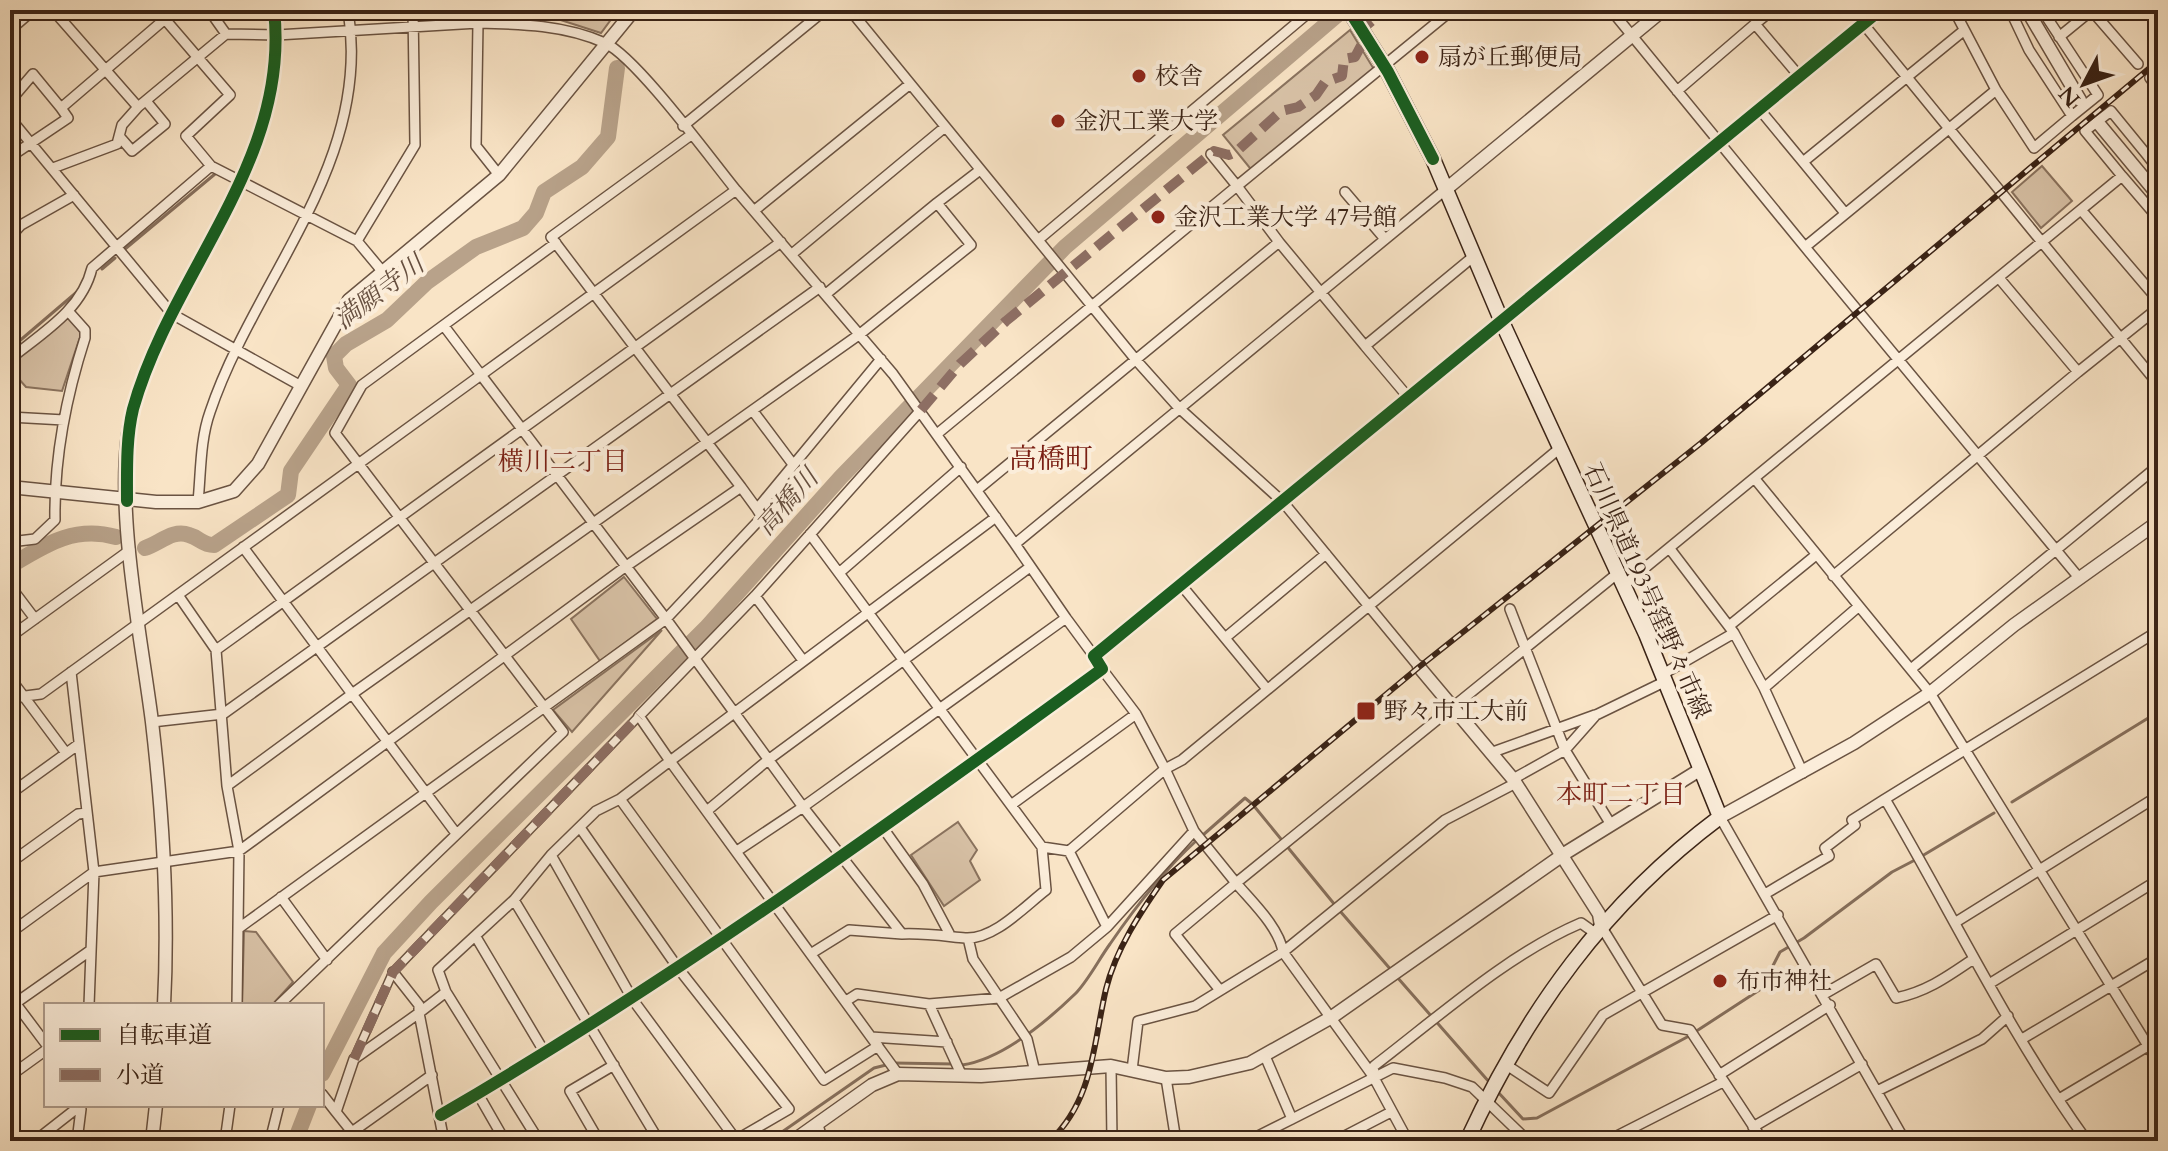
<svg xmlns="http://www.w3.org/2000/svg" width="2168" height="1151" viewBox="0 0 2168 1151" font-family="Cardo,'Noto Serif JP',serif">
	<rect width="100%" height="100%" fill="#f9e4c6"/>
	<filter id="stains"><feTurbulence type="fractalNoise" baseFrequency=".0025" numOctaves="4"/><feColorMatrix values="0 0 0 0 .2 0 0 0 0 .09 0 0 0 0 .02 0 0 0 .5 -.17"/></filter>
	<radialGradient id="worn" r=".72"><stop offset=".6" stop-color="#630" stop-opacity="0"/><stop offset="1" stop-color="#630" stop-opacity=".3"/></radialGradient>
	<path fill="#d9c3a8" stroke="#8a735f" stroke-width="2" d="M482,10H618L601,33L539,13L483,14Z
		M1350,30L1375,71L1254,173L1223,135Z
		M2042,166L2072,201L2041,228L2012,192Z
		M69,315L81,334L62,391L26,387L10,369V364Z
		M624,577L657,619L600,661L571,619Z
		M662,630L572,732L553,710Z
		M958,822L977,850L970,861L980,880L944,906L911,855Z
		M244,931L256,932L293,982L272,1005H242Z"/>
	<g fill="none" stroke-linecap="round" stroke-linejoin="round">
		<path stroke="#866f5c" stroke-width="3" d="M125,249L215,174
			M102,269L115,258
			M10,349L78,291
			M2012,802L2158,712
			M1254,806L1335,905
			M1203,835L1245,798L1251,803
			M1922,856L1994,813
			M1340,911L1392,971
			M1397,977L1490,1083
			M1695,1032L1761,989L1780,952L1804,938L1892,872L1915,860
			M894,1063L954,1064
			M962,1065C1003,1059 1046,1022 1075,994C1088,981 1099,959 1110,944C1136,906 1163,871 1197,840
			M1497,1091L1523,1119L1537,1118L1689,1036
			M769,1141L874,1068L886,1065"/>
		<path stroke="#b8a28a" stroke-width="16" d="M145,548C160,543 173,529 189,535C200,538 202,545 214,545L288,495L291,471L349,385L336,368L334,356L346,344L387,320L427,282L476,247L523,228L536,213L544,192L582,167L608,137L617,68
			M10,566C45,545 74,525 116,537
			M322,1074L384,953L431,902L706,628L841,477L1065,247L1343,10
			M295,1141L309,1105"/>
		<path stroke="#d3bda3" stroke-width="12" stroke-dasharray="12 6" stroke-linecap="butt" d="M2080,100L2099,124"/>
		<g stroke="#6a5342" stroke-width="10">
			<path id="pedestrian" d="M354,1059L393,972L639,716"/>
		</g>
		<g stroke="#6a5342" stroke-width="12">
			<path id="minor" d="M53,10L138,107L226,34
				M157,10L230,95L186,136L211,166L357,241
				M209,10L226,34L277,35L478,23L476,146L499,175
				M476,10L478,23C521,24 565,25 605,43C636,57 710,158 736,190L481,375L666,619L803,807L737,851
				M850,10L1136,360L1179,408L1283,502L1419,667
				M1611,10L1805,247L1996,90L2034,148L2072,116
				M1772,10L1755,24L1800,77
				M1852,10L2158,384
				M1954,10L1996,90
				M2010,10L2029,50L2072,116L2098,95L2042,10
				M2096,10L2093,12L2138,64
				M2059,37L2092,10
				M2158,71L2150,78L2158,88
				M1677,91L1755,24
				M10,101L33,74L61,108
				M1760,110L1803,162L1962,32
				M10,118L172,314L301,386
				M683,126L825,10
				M119,136L132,151L165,124L146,101
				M2158,146L2147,155L2158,169
				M10,157L68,118L61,108L165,19
				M1803,162L1845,213
				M53,168L117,144L122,125L138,107
				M2122,176L2085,131L2111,111L2147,155
				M736,190L893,374L1015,544L1445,190
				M1345,192L1385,239
				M755,210L910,84
				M2082,211L2158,300
				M10,237L21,225L74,195
				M1038,240L1312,10
				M1279,242L1365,346
				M1805,247L2080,579
				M792,254L945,127
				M382,271L357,241L415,145L413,10
				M1999,278L2078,372L2158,308
				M826,294L937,203
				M10,359C42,333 82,310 92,268L211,166
				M1408,397L1365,346L1474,256
				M753,411L792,463
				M10,417L64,420
				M937,434L1237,186L1211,154
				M1755,479L1930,693L2158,1062
				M741,487L757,509
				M977,490L1279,242L1237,186L1452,10
				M198,502C201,472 200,440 210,412C255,278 373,162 348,10
				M810,534L1042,847
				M10,542L35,539L55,520C54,457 66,397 85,338V330L68,311
				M1015,544L1066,618
				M839,573L961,467
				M1833,576L2078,372
				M1624,585L2122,176L2158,218
				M10,586L35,619
				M1182,586L1267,689
				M178,595L216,650
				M755,596L802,659
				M1510,609L1565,750L1610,823
				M1729,626L1816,555
				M1734,633L1764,688L1803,773
				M10,637L130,550
				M1225,638L1326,554
				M1094,656L1066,618L803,807L902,934C924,933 944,936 965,938C994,940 1025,906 1046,890L1042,847L1069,851L1107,927L1194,831L1236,883L1175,934L1219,989
				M1911,669L2158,466
				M71,672L94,872L239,851L625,567L741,487L551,237L691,135
				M1663,674L1734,633L1670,549
				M10,678L66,753
				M1764,688L1858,607
				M10,698L41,694L481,375L444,326
				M152,722L223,714L820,287
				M1493,752L1595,715
				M1513,779L1565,750L1596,715L1666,681
				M227,786L352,694L243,547
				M10,794L79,744
				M620,799L824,1080L878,1046
				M1011,805L1136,714
				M708,810L768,760L1030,567
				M1720,817L1905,1141
				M883,828L923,884L949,933
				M581,829L678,968L789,1109L736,1140
				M1194,831L1165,769L1182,760L1560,448
				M455,832L352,694L860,334L971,245L937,203L980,170
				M1069,851L1165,769L1136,714L1102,669
				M551,855L633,1000L737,1141
				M10,863L78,814L87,813
				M1765,894L1829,856L1825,848L1855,825L1852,820L1885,799
				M281,897L327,960
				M514,900L659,1141
				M1956,922L2158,796
				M1601,926L1662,1025L1690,1030L1763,1141
				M239,928L666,619L762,517L757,509L881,359
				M10,933L94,872
				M476,937L545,1053
				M968,938L973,959L1027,1039L1035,1072
				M812,953L849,930L902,934
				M1989,984L2158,880
				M446,992L539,1141
				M1824,994L1876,964L1896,998C1926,992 1947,977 1972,960
				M10,996L46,1044
				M846,1001L857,994L929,1004L999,998L1071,957L1107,927
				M929,1004L962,1076
				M89,1005L94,872
				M237,1005L239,851L227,786L216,650L781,242
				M279,1005L563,732L335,433L362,385L556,243
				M10,1007L91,950
				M871,1037L947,1042
				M2022,1039L2158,958
				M1265,1056L1292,1119L1393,1068L1445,1078L1472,1087L1528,1141
				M1505,1064L1549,1093L1603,1015L1778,915
				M1111,1066L1112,1141
				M1132,1070L1138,1021L1195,1006L1283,952L1445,820L1514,784
				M898,1074L670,761L996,517
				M1719,1075L1830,1005
				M10,1076L46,1050
				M1373,1076L1374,1066C1437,1018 1508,954 1581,923L1595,933
				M1166,1078L1176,1141
				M1877,1091L1982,1039L2008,1016
				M322,1094L336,1112
				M478,1094L505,1141
				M2059,1099L2158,1040
				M441,1115C671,981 887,826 1102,669L1094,656L1880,10
				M818,1125L823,1141
				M1753,1127L1862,1064
				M35,1141L81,1105
				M77,1141L81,1109
				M225,1141L230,1105
				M270,1141L279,1105
				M339,1141L352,1132L336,1112L354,1059L419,1013V1005L393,972
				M358,1141L352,1132L432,1075
				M444,1141L419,1013L446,992L438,970L514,900L551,855L596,811L620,799L670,761L639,716L755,596L921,410
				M599,1141L570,1091L614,1065
				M1248,1141L1292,1119
				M1335,1141L1391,1112
				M1408,1141L1373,1076L1283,952C1279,927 1252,902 1236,883L1618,573
				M1607,1141L1723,1082
				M1744,1141L1757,1132
				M2087,1141C2009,1033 1952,913 1885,799L2158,631
				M2147,1141L2158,1134"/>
		</g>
		<g stroke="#6a5342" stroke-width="15">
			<path id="tertiary" d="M2027,10L2080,100
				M10,28L31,10
				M2099,124L2158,195
				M1445,190L1663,10
				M10,487L156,502H198L234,491L258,464L349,300L499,175L634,10
				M1419,667L1513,779L1599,914L1601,926
				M1720,817L1854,743L1930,693L2014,625L2158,522
				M164,1005C169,910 163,816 152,722C141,634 111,493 133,409C171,272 291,161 274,10
				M152,1141L156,1105
				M793,1141L872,1085L898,1074L981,1076L1111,1066L1166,1078L1189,1077L1250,1063L1332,1017L1567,852L1698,771"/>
		</g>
		<g stroke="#3a2316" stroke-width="17">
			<path id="secondary" d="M1349,10L1388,72L1433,159L1502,322L1646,634L1720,817C1605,903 1526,1012 1467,1141"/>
		</g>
		<use href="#pedestrian" stroke="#fbedda" stroke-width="7"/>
		<use href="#minor" stroke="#fbedda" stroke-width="9"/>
		<use href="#tertiary" stroke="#fbedda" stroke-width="12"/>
		<use href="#secondary" stroke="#fbedda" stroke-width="14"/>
		<g stroke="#3a2316" stroke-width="6">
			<path id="rail" d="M1050,1141C1094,1099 1093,1044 1106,989C1116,949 1140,913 1163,880L1419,667L1701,443L2158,61"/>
		</g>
		<use href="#rail" stroke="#fbedda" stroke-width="3" stroke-dasharray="9" stroke-linecap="butt"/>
		<path stroke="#8d6e63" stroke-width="10" stroke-dasharray="20 10" stroke-linecap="butt" d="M921,410L960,364L1006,321L1214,151L1229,155L1236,152L1281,111L1298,107L1316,95L1325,82L1342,76L1344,59L1355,57L1363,42L1361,30L1385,10
			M354,1059L393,972L639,716"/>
		<g stroke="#fbedda" stroke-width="17">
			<path id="cycleway" d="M1349,10L1388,72L1433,159
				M127,501C127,471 126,438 133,409C171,272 291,161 274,10
				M441,1115C671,981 887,826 1102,669L1094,656L1880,10"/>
		</g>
		<use href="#cycleway" stroke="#1b5e20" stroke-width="12"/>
	</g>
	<g fill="#8f2418" stroke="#fbedda" stroke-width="3">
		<circle cx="1422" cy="57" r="8"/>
		<circle cx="1139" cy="76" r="8"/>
		<circle cx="1058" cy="121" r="8"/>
		<circle cx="1158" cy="217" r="8"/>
		<rect x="1356" y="701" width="20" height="20" rx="4"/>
		<circle cx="1720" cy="981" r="8"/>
	</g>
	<g text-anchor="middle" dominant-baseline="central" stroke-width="8" stroke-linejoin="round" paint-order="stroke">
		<g font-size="24" fill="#3a2316" stroke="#fbedda" text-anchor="start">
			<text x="1438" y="57">扇が丘郵便局</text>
			<text x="1155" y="76">校舎</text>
			<text x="1074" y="121">金沢工業大学</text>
			<text x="1174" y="217">金沢工業大学 47号館</text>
			<text x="1384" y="711">野々市工大前</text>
			<text x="1736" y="981">布市神社</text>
		</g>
		<g font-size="24" fill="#3a2316" stroke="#fbedda">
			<text transform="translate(1647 591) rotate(66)">石川県道193号窪野々市線</text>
		</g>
		<g font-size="26" font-style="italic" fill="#664f3f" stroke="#fbedda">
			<text transform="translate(379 292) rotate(-37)">満願寺川</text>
			<text transform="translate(787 502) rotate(-48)">高橋川</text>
		</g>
		<g font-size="26" fill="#7a1f14" stroke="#fbedda">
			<text x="563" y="461">横川二丁目</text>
			<text x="1621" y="794">本町二丁目</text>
		</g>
		<g font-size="28" fill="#7a1f14" stroke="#fbedda">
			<text x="1051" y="459">高橋町</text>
		</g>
	</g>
	<rect width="2168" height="1151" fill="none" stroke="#f9e4c6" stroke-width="40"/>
	<rect x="12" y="12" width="2144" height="1127" fill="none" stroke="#3a2316" stroke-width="4"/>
	<rect x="20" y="20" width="2128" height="1111" fill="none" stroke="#3a2316" stroke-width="2"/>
	<rect x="44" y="1003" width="280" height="104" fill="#fbedda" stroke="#ae9c8c" stroke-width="2"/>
	<rect x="60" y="1029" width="40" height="12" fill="#1b5e20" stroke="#ae9c8c" stroke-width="2"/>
	<text x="116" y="1043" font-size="24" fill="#3a2316">自転車道</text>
	<rect x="60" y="1069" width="40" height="12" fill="#8d6e63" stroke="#ae9c8c" stroke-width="2"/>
	<text x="116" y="1083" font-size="24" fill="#3a2316">小道</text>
	<g transform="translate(2084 84) rotate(229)" stroke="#fbedda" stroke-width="6" paint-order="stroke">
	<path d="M0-6L14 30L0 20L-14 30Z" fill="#3a2316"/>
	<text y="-12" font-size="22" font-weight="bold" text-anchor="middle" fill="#3a2316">N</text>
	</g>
	<rect width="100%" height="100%" filter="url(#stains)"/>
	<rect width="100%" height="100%" fill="url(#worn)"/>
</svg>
